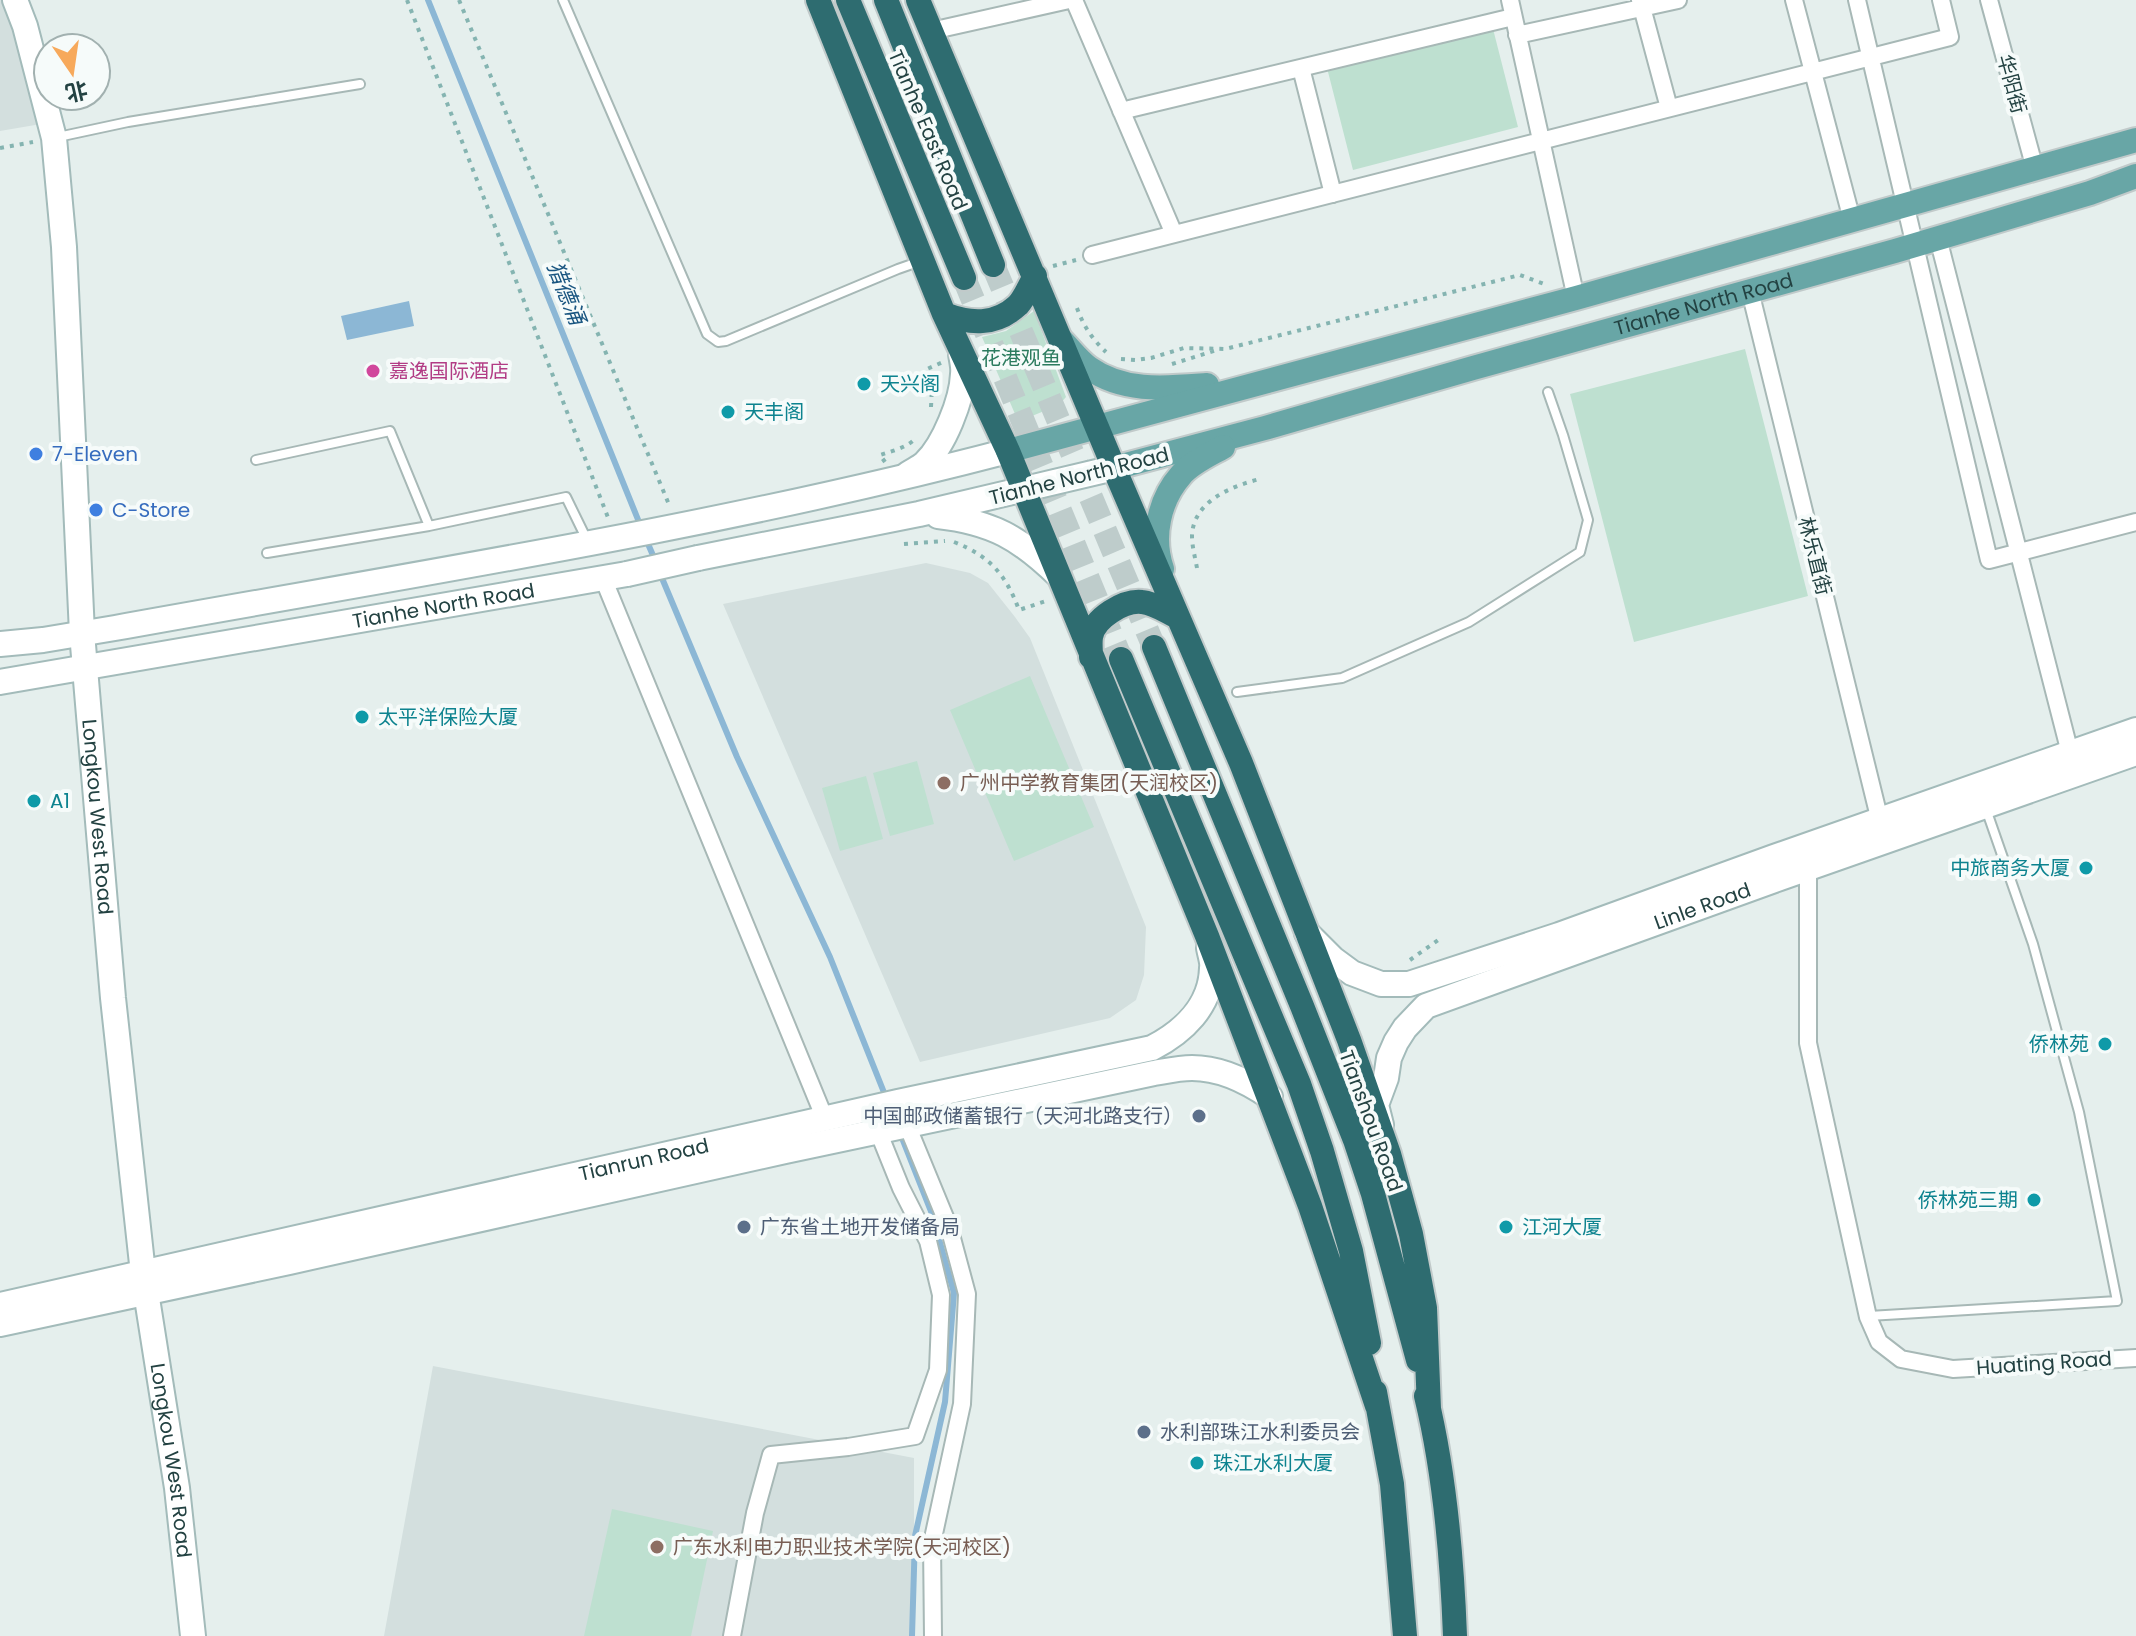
<svg xmlns="http://www.w3.org/2000/svg" width="2136" height="1636" viewBox="0 0 2136 1636" font-family="Poppins,'Noto Sans SC',sans-serif">
	<rect width="100%" height="100%" fill="#e5efed"/>
	<path fill="#d3dfde" d="M0,0H13L41,124L0,131Z
		M926,563L970,573L988,583L1015,617L1030,638L1146,927L1144,975L1136,1000L1110,1018L920,1062L723,604Z
		M433,1366L914,1458V1636H384Z"/>
	<path fill="#bee0d0" d="M1491,21L1518,127L1353,170L1326,64Z
		M1034,311L1066,397L1059,405L1027,418L1015,414L982,337L1006,331Z
		M1745,349L1808,596L1634,642L1570,394Z
		M1030,676L1094,827L1014,861L950,710Z
		M917,761L934,824L890,836L873,773Z
		M866,776L883,839L840,851L822,788Z
		M612,1509L713,1531L691,1636H584Z"/>
	<path fill="#8cb7d5" d="M409,301L414,326L347,340L341,316Z"/>
	<g fill="none" stroke-linecap="round" stroke-linejoin="round">
		<path stroke="#8cb7d5" stroke-width="6" d="M428,0L641,527
			M645,537L655,560
			M659,571L737,757L830,957L887,1100
			M900,1133L932,1214L954,1293L945,1402L915,1536L912,1636"/>
		<path stroke="#becccb" stroke-width="24" stroke-dasharray="24 12" stroke-linecap="butt" d="M993,265L1154,647
			M964,278L1121,659"/>
		<g stroke="#a7b8b6" stroke-width="12">
			<path id="lane" d="M563,0L707,334L718,342L726,341L898,269L918,262
				M58,137L128,122L360,84
				M256,460L390,431L429,526
				M267,553L429,526L566,497L587,540
				M1237,692L1342,678L1469,622L1580,552L1588,520L1563,435L1548,392
				M1869,1316L2117,1301L2079,1112L2033,944L1986,809"/>
		</g>
		<g stroke="#a7b8b6" stroke-width="20">
			<path id="street" d="M1074,0L1174,234
				M1510,0L1576,298
				M1640,0L1669,108
				M1794,0L1852,220
				M1857,0L1989,560L2136,522
				M1989,0L2035,169
				M931,31L1069,0
				M1517,35L1678,0
				M1301,68L1333,194
				M1121,111L1513,17
				M1938,238L2070,753
				M1092,255L1950,37L1941,0
				M1750,291L1880,821
				M603,578L825,1119
				M1808,861V1043L1868,1317L1879,1342L1901,1359L1953,1369L2136,1358
				M907,1125L949,1227L967,1294L962,1404L932,1543L933,1636
				M732,1636L755,1513L771,1455L848,1447L915,1436L938,1370L941,1295L928,1241L901,1188L878,1131"/>
		</g>
		<g stroke="#a3bbba" stroke-width="28">
			<g id="secondary">
				<path id="s1" d="M15,0L25,26L54,138L64,247L82,633L113,998L143,1273L177,1488L193,1636"/>
				<path d="M908,474C914,470 921,467 925,463C944,445 962,400 963,374C964,368 962,361 961,354"/>
				<path d="M938,516C992,522 1020,538 1059,576"/>
				<path d="M698,558L919,514L1114,468"/>
				<path d="M0,644L43,640L115,628C414,574 714,528 1008,451"/>
				<path id="s2" d="M0,682L627,574"/>
				<path d="M1307,933L1333,959L1352,973L1381,984H1409L1559,935L1774,857L2136,730"/>
				<path id="s3" d="M1381,1125L1376,1105L1386,1078L1389,1058L1396,1042L1405,1028L1426,1006L1780,878L2136,753"/>
				<path id="s4" d="M0,1305L898,1102L1152,1048C1183,1032 1211,1006 1212,968C1213,962 1210,954 1209,948"/>
				<path d="M0,1324L289,1262L785,1151L1154,1073C1166,1071 1179,1068 1192,1068C1220,1068 1247,1081 1270,1097"/>
			</g>
		</g>
		<g stroke="#c1caca" stroke-width="28">
			<g id="primary">
				<path d="M1062,341C1071,350 1079,361 1089,368C1124,393 1167,388 1207,385"/>
				<path d="M1008,451L1576,298L2136,140"/>
				<path id="s5" d="M1114,468L1265,428L1473,368L1895,251L2090,193L2136,176"/>
				<path d="M1162,569C1151,537 1159,500 1181,475C1191,463 1209,455 1223,447"/>
			</g>
		</g>
		<g stroke="#c1caca" stroke-width="28">
			<path id="highway" d="M818,0L944,314L1008,451L1207,936L1310,1206L1377,1406
				M848,0L964,278
				M886,0L993,265
				M918,0L1114,468L1241,763L1349,1040L1389,1154L1411,1234L1425,1308L1429,1409
				M944,314C970,324 995,326 1018,305C1025,297 1030,285 1035,276
				M1154,647L1302,1006L1355,1140L1373,1194L1418,1360
				M1091,657C1091,651 1090,643 1091,637C1094,618 1124,600 1142,602C1154,603 1167,612 1178,617
				M1121,659L1299,1084L1322,1151L1351,1251L1369,1343
				M1375,1392L1392,1484L1405,1636
				M1426,1396C1445,1474 1452,1556 1455,1636"/>
		</g>
		<path stroke="#85b4b1" stroke-width="4" stroke-dasharray="4 6" stroke-linecap="butt" d="M407,0L609,520
			M459,0L670,507
			M0,148L33,142
			M1053,266L1076,260
			M1077,308C1083,325 1092,339 1106,352
			M1121,359L1136,360L1151,358L1184,348L1225,349L1520,275L1544,284
			M1172,364L1217,350
			M931,407L932,387L927,369L943,362
			M885,462L880,455C892,451 906,448 915,439
			M954,542C990,556 1006,575 1019,610L1046,601
			M904,544L945,541
			M1197,568C1195,557 1192,546 1192,536C1193,501 1232,486 1260,479
			M1410,960L1441,938"/>
		<use href="#lane" stroke="#fff" stroke-width="8"/>
		<use href="#street" stroke="#fff" stroke-width="16"/>
		<use href="#secondary" stroke="#fff" stroke-width="24"/>
		<use href="#primary" stroke="#68a6a6" stroke-width="24"/>
		<use href="#highway" stroke="#2e6c70" stroke-width="24"/>
		<g stroke="#a3bbba" stroke-width="28" stroke-linecap="butt">
			<path id="secondary-bridge" d="M627,574L698,558"/>
		</g>
		<use href="#secondary-bridge" stroke="#fff" stroke-width="24"/>
	</g>
	<circle fill="#d1479c" stroke="#f6fbfa" stroke-width="3" cx="373" cy="371" r="8"/>
	<g fill="#0f9aa8" stroke="#f6fbfa" stroke-width="3">
		<circle cx="864" cy="384" r="8"/>
		<circle cx="728" cy="412" r="8"/>
		<circle cx="362" cy="717" r="8"/>
		<circle cx="34" cy="801" r="8"/>
		<circle cx="2086" cy="868" r="8"/>
		<circle cx="2105" cy="1044" r="8"/>
		<circle cx="2034" cy="1200" r="8"/>
		<circle cx="1506" cy="1227" r="8"/>
		<circle cx="1197" cy="1463" r="8"/>
	</g>
	<g fill="#3f7fe0" stroke="#f6fbfa" stroke-width="3">
		<circle cx="36" cy="454" r="8"/>
		<circle cx="96" cy="510" r="8"/>
	</g>
	<g fill="#8d6e63" stroke="#f6fbfa" stroke-width="3">
		<circle cx="944" cy="783" r="8"/>
		<circle cx="657" cy="1547" r="8"/>
	</g>
	<g fill="#5c6f8a" stroke="#f6fbfa" stroke-width="3">
		<circle cx="1199" cy="1116" r="8"/>
		<circle cx="744" cy="1227" r="8"/>
		<circle cx="1144" cy="1432" r="8"/>
	</g>
	<g text-anchor="middle" dominant-baseline="central" stroke-width="8" stroke-linejoin="round" paint-order="stroke">
		<g font-size="20" fill="#234242" stroke="#f6fbfa">
			<text transform="translate(2012 84) rotate(75)">华阳街</text>
			<text transform="translate(928 130) rotate(67)">Tianhe East Road</text>
			<text stroke="none"><textPath href="#s5" startOffset="612">Tianhe North Road</textPath></text>
			<text transform="translate(1079 476) rotate(-14)">Tianhe North Road</text>
			<text transform="translate(1815 556) rotate(76)">林乐直街</text>
			<text stroke="none"><textPath href="#s2" startOffset="450">Tianhe North Road</textPath></text>
			<text stroke="none"><textPath href="#s1" startOffset="824">Longkou West Road</textPath></text>
			<text stroke="none"><textPath href="#s3" startOffset="428">Linle Road</textPath></text>
			<text transform="translate(1371 1121) rotate(70)">Tianshou Road</text>
			<text stroke="none"><textPath href="#s4" startOffset="660">Tianrun Road</textPath></text>
			<text transform="translate(2044 1363) rotate(-4)">Huating Road</text>
			<text stroke="none"><textPath href="#s1" startOffset="1472">Longkou West Road</textPath></text>
		</g>
		<g font-size="20" fill="#2b7b5e" stroke="#f6fbfa">
			<text x="1021" y="358">花港观鱼</text>
		</g>
		<g font-size="20" fill="#b23c85" stroke="#f6fbfa" text-anchor="start">
			<text x="389" y="371">嘉逸国际酒店</text>
		</g>
		<g font-size="20" fill="#0d838f" stroke="#f6fbfa" text-anchor="start">
			<text x="880" y="384">天兴阁</text>
			<text x="744" y="412">天丰阁</text>
			<text x="378" y="717">太平洋保险大厦</text>
			<text x="50" y="801">A1</text>
			<text x="2070" y="868" text-anchor="end">中旅商务大厦</text>
			<text x="2089" y="1044" text-anchor="end">侨林苑</text>
			<text x="2018" y="1200" text-anchor="end">侨林苑三期</text>
			<text x="1522" y="1227">江河大厦</text>
			<text x="1213" y="1463">珠江水利大厦</text>
		</g>
		<g font-size="20" fill="#366cbe" stroke="#f6fbfa" text-anchor="start">
			<text x="52" y="454">7-Eleven</text>
			<text x="112" y="510">C-Store</text>
		</g>
		<g font-size="20" fill="#785e54" stroke="#f6fbfa" text-anchor="start">
			<text x="960" y="783">广州中学教育集团(天润校区)</text>
			<text x="673" y="1547">广东水利电力职业技术学院(天河校区)</text>
		</g>
		<g font-size="20" fill="#4e5e75" stroke="#f6fbfa" text-anchor="start">
			<text x="1183" y="1116" text-anchor="end">中国邮政储蓄银行（天河北路支行）</text>
			<text x="760" y="1227">广东省土地开发储备局</text>
			<text x="1160" y="1432">水利部珠江水利委员会</text>
		</g>
		<g font-size="22" font-style="italic" fill="#1a5681" stroke="#f6fbfa">
			<text transform="translate(566 293) rotate(68)">猎德涌</text>
		</g>
	</g>
	<g transform="translate(72 72) rotate(167)"><circle r="38" fill="#f6fbfa" stroke="#a2b1b0" stroke-width="2"/>
	<path d="M0-6L14 30L0 20L-14 30Z" fill="#f7a95b"/>
	<text y="-12" font-size="22" font-weight="bold" text-anchor="middle" fill="#234242">北</text>
	</g>
</svg>
